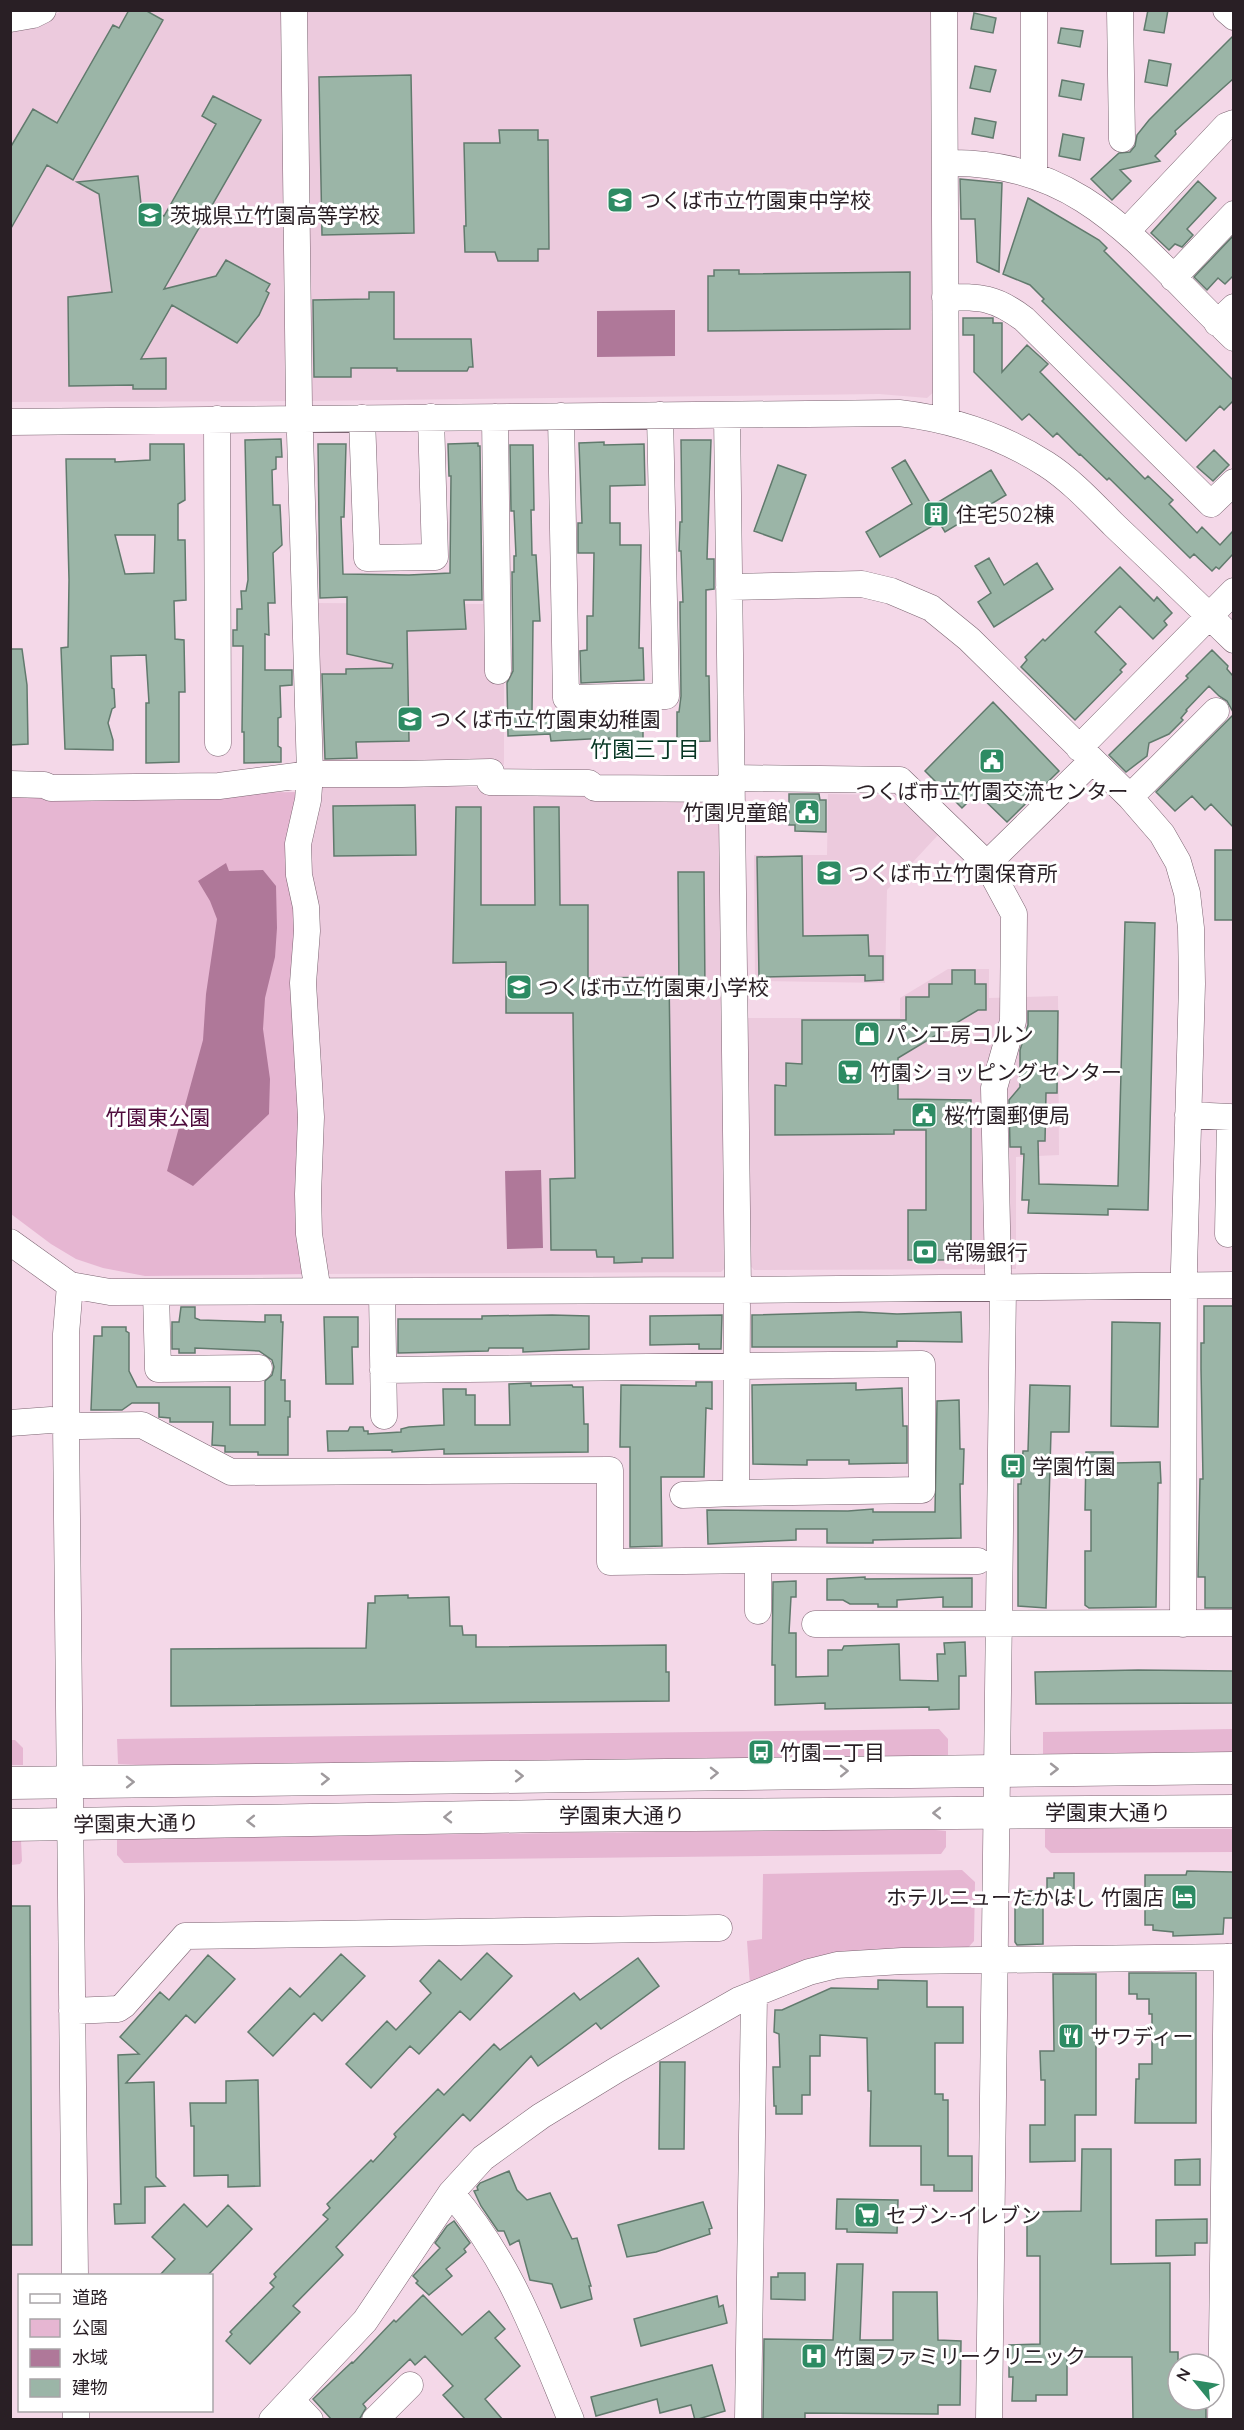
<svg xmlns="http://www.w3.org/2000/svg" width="1244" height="2430" viewBox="0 0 1244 2430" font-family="Quicksand,'Noto Sans JP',sans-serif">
	<rect width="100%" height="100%" fill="#f4d8e8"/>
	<path fill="#eccadd" d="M62,11H286L292,401L11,402V30L45,20Z
		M303,11H934L936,390L927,398L879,394L305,401Z
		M313,603L484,604L486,673H504V765H317Z
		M318,782L591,791V801L723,799L728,1265L721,1272L321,1274L306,876Z
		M828,794L895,795L938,835L887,890L885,983L755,981L754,855H827Z
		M948,969H989V998L1058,996L1059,1155L1016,1157V1269L754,1270L748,1263L745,1018H900V998Z"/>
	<path fill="#e6b6d2" d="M10,788L50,794L302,792L308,1274L145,1276L103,1268L76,1259L51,1244L11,1214Z
		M939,1729L948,1739V1756L153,1766L118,1764L117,1739Z
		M1233,1729V1752L1043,1754V1732Z
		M10,1740H15L23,1748V1765H11Z
		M925,1829L946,1831V1847L941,1854L124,1863L117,1855V1838Z
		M1045,1829H1233V1852L1051,1853L1045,1847Z
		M10,1840H21L22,1861L20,1864L11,1865Z
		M962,1870L975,1882L974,1941L966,1950L750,1985L747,1941L762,1939L763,1874Z"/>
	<path fill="#af7899" d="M675,310V356L597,357V311Z
		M226,863L229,871L263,870L276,886L277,928L275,957L265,998L263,1029L270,1079L269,1114L193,1186L167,1171L203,1040L206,994L217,919L210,901L198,881Z
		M541,1170L543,1248L507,1249L505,1171Z"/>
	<path fill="#9bb5a7" stroke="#617a6d" stroke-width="1.5" fill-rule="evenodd" d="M129,10H145L163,20L73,180L47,165L10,230V148L33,109L57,123L113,25L119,28Z
		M1148,10H1168L1164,33L1144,30Z
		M974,13L996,18L993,33L971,29Z
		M1061,28L1083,31L1080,47L1058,43Z
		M1233,36V79L1175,131L1176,134L1155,156L1160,161L1120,170L1131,181L1112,200L1091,179L1119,153L1130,152L1135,146L1137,135L1149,120Z
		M1149,60L1171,64L1167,86L1145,82Z
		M975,66L996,70L990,92L970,88Z
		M411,75L414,233L322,235L319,77Z
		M1062,80L1084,84L1081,100L1059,96Z
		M213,96L261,120L164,289L216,276L226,260L270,284L266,291L269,293L259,315L237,343L172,305L141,359L166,358V389H133V385L69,386L68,297L112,292L99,194L77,182L138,176L141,204L164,216L216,124L202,116Z
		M975,118L996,122L993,138L972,134Z
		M499,130H538V140H548L549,249H538V261H498L495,252H465L464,226H466L464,143H500Z
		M1063,134L1084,138L1080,160L1059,156Z
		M960,179L1002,183L999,272L977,262L975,219H961Z
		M1198,181L1216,198L1187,229L1193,235L1182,247L1175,244L1169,250L1151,233Z
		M1028,198L1099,240L1107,248L1104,251L1233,380V401L1224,410L1220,406L1186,441L1042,301L1044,299L1030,285L1003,274Z
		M1233,236V276L1225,284L1218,278L1207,290L1194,277Z
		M714,270H739V274L910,272V329L708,331V276H714Z
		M369,292H394V339H471L473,367H469L467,371H397V368H351V377H314L313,300L369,299Z
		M963,318H993V323H1002V372L1027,345L1048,364L1040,372L1145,479L1148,476L1173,500L1169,504L1197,533L1202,527L1220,545L1233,531V554L1219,569L1216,567L1212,571L1194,554L1190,558L1109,478L1107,480L1080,454L1079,455L1057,433L1053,437L1029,414L1022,420L974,372V335H963Z
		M281,439L282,457H276V469L272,470L273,505H280L282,545L273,553L275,603H268L269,635L265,634V670H292V685L280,686L281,717L278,718V746L281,748V762L244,763V732H242L243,646H233V630H237V609H242L241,591H246L248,580L245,440Z
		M681,440H711L707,559H714V589L706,590V676H709L710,741L677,742V712H679L681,696L680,602H683L681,551H679L680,522H682Z
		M604,442V445L644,444L645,485L610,486V523H620V545H641L639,648H643L644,680L581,683L580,651L587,650V616H593L594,553H578V523H582L579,443Z
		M478,443V446H480L482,600H464L466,629L407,631L409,741L356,742L357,758L325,759L322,674H346V669L392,668L393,664L347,654V597L320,598L318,444H346L344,517H341L343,574L409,575L450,573L451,476H449L448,444Z
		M150,444H184L185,500L178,504V540H185L186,600L174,601L175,639L184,640L185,692H179V762L146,763V703H149L146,655L111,656L112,688L114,689L115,707L112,709L108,723L113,740V750L65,749L61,648L68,647L69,580L66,459H115V462L150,460ZM115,535H155L154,573L125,574Z
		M510,445H533L534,510H531L532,555H536L540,621H533L532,712H602V716L643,715V742L609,743V738L551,741L550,734L508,736L507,683L513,671L512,572H514V556H516L514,511H511Z
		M1214,450L1229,465L1213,481L1197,467Z
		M905,460L932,506L991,470L1006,495L945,532L939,522L880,557L866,532L912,504L892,468Z
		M778,465L806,475L782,541L754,531Z
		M989,558L1004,585L1037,563L1053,589L994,627L978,602L991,593L975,566Z
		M1120,567L1154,601L1157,597L1172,613L1164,621L1167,625L1153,639L1120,606L1095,632L1126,664L1120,670L1122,672L1075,720L1021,667L1027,660L1025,657L1043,639L1045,641Z
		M10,649H22L27,685L28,744L10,745Z
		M1212,650L1228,666L1227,669L1233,676V712L1227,701L1219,696L1209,686L1186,710L1187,711L1181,718L1183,720L1169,734L1149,743L1147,756L1126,772L1109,755L1188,678L1186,676Z
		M993,702L1059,771L1007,822L977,793L962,808L925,771Z
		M1233,715V827L1211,804L1205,810L1192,796L1175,811L1156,792Z
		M789,794H819L820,800H826V832L795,831V825H789Z
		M415,805L416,855L334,856L333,806Z
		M456,807H481V905H535L534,807H559L560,905H588V978L669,977L673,1258H642V1262L614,1263V1257H597L596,1250H551L550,1179L575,1178L573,1013H506V962L453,963Z
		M1215,850H1233V920H1215Z
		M802,856L803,936L868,935L869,956H883V980L865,981V975L759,977L757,857Z
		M678,872H704L705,991L679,992Z
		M1125,922L1155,923L1148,1210L1108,1209V1215L1028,1213L1029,1200H1022L1024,1154H1021V1147H1010L1009,1100L1020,1087V1050L1028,1025V1011H1058L1057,1093H1046L1045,1141H1038L1039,1184L1118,1186Z
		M952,970H975V984H986V1010H978L898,1058V1099L971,1100V1260H908V1210H926V1130H894V1134L775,1135V1085L786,1086V1063L802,1064V1020H906V997H929V984H952Z
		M1204,1306H1233V1608H1205V1577H1198L1200,1479H1203L1201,1369V1343H1204Z
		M181,1307H195V1318L200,1320L265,1322V1315H281V1322H283L281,1380H285V1401H290V1417H288V1455H258V1452H225V1446L212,1445L213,1422H170V1418L159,1417V1403H132L122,1410H91L94,1336H102V1327H126V1331L129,1333V1371L137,1387H230V1425H265V1381L272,1375L274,1367L272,1360L259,1351L195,1348V1353H179V1349H172V1322H179Z
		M859,1312L897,1314L961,1312L962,1342L897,1341V1347H752V1315Z
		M552,1315L589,1316V1349L523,1352V1348H489L488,1351L398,1353V1319H482V1316Z
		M722,1315L721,1349H699V1344L650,1345V1316Z
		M324,1317H358V1347H352L353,1384H326Z
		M1112,1322L1160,1323L1158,1427L1111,1426Z
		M696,1382H712V1409L706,1408L704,1477H661L662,1546L630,1547V1447H620L621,1385L696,1386Z
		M531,1383V1386L572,1385L573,1387H583L584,1424H588V1452L444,1454V1449L392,1452V1450L328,1451L327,1431H348L350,1427H363L364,1431H368V1434L401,1432V1429L409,1427L444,1425L443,1389H466V1395H475V1425H510L509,1384Z
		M856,1383V1390L902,1388L903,1426H907V1463L849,1464V1460H807V1465L753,1464L752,1385Z
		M1030,1385L1070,1386L1069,1432H1051L1046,1608L1018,1606V1484H1021L1023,1451H1028Z
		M959,1400L960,1449H964L963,1484H960L961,1538L873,1540V1543H827V1529H796V1540L708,1544L707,1510L848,1511L873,1509V1512H935L937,1401Z
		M1086,1452H1113V1463L1160,1462L1161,1483H1158L1156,1607L1089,1608L1085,1605V1551H1091V1510H1085Z
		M865,1577V1579L972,1578V1607H943V1597L897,1600V1607H878V1604H850L843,1600H827V1579Z
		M796,1581V1597H791L789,1633H796V1677L828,1676V1650H842L844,1646L899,1644L900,1680L938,1681L937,1654H945L944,1643L965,1642L966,1676H959V1709L929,1710V1707L825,1709V1703L775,1705V1665H772L773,1582Z
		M408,1595V1598L449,1597L450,1626H462L463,1635H476V1647L666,1645V1672H669V1701L171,1706V1649L366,1648L368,1603H375V1596Z
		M1138,1670L1233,1671V1703L1036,1704L1035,1672Z
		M1187,1871L1233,1872V1918H1224L1223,1934L1173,1936V1932L1153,1930V1925H1145V1875H1186Z
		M1054,1873H1074V1898H1047V1878H1054Z
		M1015,1891H1043V1944L1017,1945L1015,1942Z
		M10,1906H30L32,2245H10Z
		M487,1953L512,1976L470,2020L460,2011L419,2054L410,2046L371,2088L346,2064L387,2021L396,2030L431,1993L420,1981L439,1960L461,1980Z
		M341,1954L365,1976L322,2021L314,2013L273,2056L248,2032L290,1988L300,1997Z
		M208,1955L235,1979L195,2023L186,2015L126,2083L154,2082L156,2177L165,2186L145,2187V2223L115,2224L114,2204H121L118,2055L139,2054L120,2037L160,1992L169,2000Z
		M638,1958L659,1986L601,2029L596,2023L538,2066L531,2056L470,2121L463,2114L336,2247L343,2255L293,2306L300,2312L250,2364L226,2341L232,2334L230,2332L274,2287L270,2283L276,2277L274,2274L328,2219L323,2215L330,2208L327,2204L371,2160L373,2162L396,2137L394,2134L438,2089L444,2095L494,2044L500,2050L574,1993L580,2000Z
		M1129,1973H1196V2123H1135L1136,2079H1139V2064H1152V2014H1149V1999H1137V1994H1129Z
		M1053,1974H1096V2115H1075V2161L1030,2162V2125H1045V2080H1041L1040,2051H1054Z
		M878,1980L927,1981V2007H963V2043H935V2094H943V2100H948V2156H972V2191H934V2185H921V2146H870L871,2091H868L867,2038L820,2035V2056H810V2095H802V2114H776V2106H774L773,2067H780L779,2034L774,2032L775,2010H782L831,1988L878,1989Z
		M660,2062H685L684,2149H659Z
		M258,2080L260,2186L228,2187V2175L194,2176V2126H191L190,2103H226V2081Z
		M1082,2149H1111V2264L1170,2263V2352H1178V2400H1206V2420H1133L1132,2357H1067V2395H1036V2401H1012L1013,2377H1009V2345L1040,2344V2256H1027V2212L1081,2211Z
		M1200,2159V2185H1175V2160Z
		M509,2171L517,2190L527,2200L550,2193L572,2239L577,2238L591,2286H589L592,2299L561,2308L552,2284L530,2280L519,2240L510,2245L504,2231H498L481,2206L474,2191L478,2190L477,2187L480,2183Z
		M837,2199L898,2200L897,2233L847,2232V2229H836Z
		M703,2202L712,2228L709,2229L710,2234L656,2252L627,2257L618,2225Z
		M184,2204L207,2227L228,2205L252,2229L207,2276H159L175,2259L152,2237Z
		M1207,2219V2243H1195V2255L1156,2256V2220Z
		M454,2221L470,2243L464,2249L466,2252L446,2269L452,2276L429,2295L416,2283L418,2281L413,2276L440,2248L435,2243L447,2226Z
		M837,2264H863L860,2340H893V2292H937L938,2340L961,2341L960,2405H938V2414L805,2413V2420H763L764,2339L833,2340Z
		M778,2273H805V2300L771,2299V2277H778Z
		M423,2295L462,2335L489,2311L505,2329L495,2338L520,2366L485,2399L503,2420H466L443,2395L453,2386L425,2356L415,2365L410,2359L363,2404L366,2408L359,2420H332L313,2399L352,2362L353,2363L394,2320L396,2322Z
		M717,2296L719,2307L723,2305L727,2323L641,2346L634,2319Z
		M712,2365L725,2411L695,2420L691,2405L660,2413L657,2399L596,2416L591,2397Z"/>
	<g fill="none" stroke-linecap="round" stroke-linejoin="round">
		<g stroke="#7b6471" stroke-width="27">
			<path id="minor" d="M294,10L299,406
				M944,10L946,420
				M1120,10L1122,139
				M1226,10L1234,17
				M10,19L33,15L43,10
				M945,163C1085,159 1143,252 1234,338
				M1034,174V10
				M1127,231L1226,126L1234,123
				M1173,278L1234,214
				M945,297C981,297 995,297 1024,319L1211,504L1234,482
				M1217,323L1234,307
				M727,415L738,1290
				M561,416L566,698L666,696L660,415
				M495,417L498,671
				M362,418L367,558L435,557L431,417
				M217,419L218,743
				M10,422L899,413C950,419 1002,436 1046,464C1071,480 1093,504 1114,525C1154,563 1194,601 1234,640
				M300,434L310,774L308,800L298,844L299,875L306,907L307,931L303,983L311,1117L308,1194L309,1234L316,1279
				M729,587L862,584L891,591L931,608L969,639L1130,797L1162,834L1178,862L1187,893L1191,928L1192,984L1184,1269L1183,1624
				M1079,748L1234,591
				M731,778L900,780L987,864L1092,761
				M10,784L44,785L51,788L219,786L310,774H402L491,772L490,782L589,783L595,788L732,789
				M1130,797L1216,711
				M987,864L1014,914L1013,1021L994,1088L998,1272
				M1188,1115L1230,1117L1228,1234
				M10,1242L70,1285L110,1292L738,1290L1234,1285
				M70,1285L66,1334V1423L75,2276
				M156,1292L158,1369L259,1368
				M382,1293L384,1416
				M383,1370L922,1364V1490L736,1493L737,1305
				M10,1423L51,1420L81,1426L142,1425L231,1472L610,1470V1562L758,1560L978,1561
				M683,1495L736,1493
				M758,1560V1611
				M815,1624L1234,1623
				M72,2011L118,2009L124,2005L185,1936L719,1928
				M451,2193C511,2263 536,2336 571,2420
				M291,2400L310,2420
				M76,2410V2420
				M272,2420L365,2321L451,2193L483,2158L541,2116L618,2069L739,2000L809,1972L837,1965L902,1961L1234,1957
				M375,2420L410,2385
				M748,2420L754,1994
				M989,2420L1003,1288
				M1221,2420L1227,1957"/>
		</g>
		<g stroke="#7b6471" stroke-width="33">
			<path id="major" d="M10,1783L1234,1768
				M10,1825L547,1816L1234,1811"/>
		</g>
		<use href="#minor" stroke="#fff" stroke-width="26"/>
		<use href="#major" stroke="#fff" stroke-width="32"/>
	</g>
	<defs><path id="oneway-chevron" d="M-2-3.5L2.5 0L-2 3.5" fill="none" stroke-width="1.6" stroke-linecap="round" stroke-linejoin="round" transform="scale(1.5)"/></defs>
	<g stroke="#9f9a9d">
		<use href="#oneway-chevron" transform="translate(1054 1769)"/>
		<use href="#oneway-chevron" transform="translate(844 1771) rotate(-1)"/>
		<use href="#oneway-chevron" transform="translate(714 1773) rotate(-1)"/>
		<use href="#oneway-chevron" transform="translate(519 1776) rotate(-1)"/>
		<use href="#oneway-chevron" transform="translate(325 1779) rotate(-1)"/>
		<use href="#oneway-chevron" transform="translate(130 1782) rotate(-1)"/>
		<use href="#oneway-chevron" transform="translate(937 1813) rotate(180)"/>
		<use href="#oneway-chevron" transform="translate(448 1817) rotate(179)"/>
		<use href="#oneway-chevron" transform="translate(251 1821) rotate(179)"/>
	</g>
	<defs>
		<g id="school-square" transform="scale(1.35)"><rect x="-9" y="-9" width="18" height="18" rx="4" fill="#2d8b63" stroke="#fff"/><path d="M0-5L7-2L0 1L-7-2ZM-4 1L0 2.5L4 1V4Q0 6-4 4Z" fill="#fff"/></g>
		<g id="building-square" transform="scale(1.35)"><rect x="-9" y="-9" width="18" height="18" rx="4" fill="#2d8b63" stroke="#fff"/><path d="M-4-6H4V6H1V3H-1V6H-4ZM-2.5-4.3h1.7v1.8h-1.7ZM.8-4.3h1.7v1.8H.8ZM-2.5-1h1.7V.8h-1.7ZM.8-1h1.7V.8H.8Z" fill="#fff"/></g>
		<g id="civic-square" transform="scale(1.35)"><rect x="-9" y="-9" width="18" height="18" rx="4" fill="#2d8b63" stroke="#fff"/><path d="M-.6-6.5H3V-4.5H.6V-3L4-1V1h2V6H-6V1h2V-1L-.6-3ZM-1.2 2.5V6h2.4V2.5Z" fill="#fff"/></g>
		<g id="shop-square" transform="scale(1.35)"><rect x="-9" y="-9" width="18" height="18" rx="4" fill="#2d8b63" stroke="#fff"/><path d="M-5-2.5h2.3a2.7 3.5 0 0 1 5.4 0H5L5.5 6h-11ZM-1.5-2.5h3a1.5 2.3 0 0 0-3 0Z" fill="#fff"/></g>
		<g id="supermarket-square" transform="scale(1.35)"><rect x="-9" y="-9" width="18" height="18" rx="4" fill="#2d8b63" stroke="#fff"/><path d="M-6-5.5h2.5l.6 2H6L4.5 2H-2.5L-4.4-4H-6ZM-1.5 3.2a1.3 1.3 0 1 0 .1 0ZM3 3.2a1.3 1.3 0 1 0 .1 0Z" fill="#fff"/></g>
		<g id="bank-square" transform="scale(1.35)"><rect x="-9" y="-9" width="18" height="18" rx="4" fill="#2d8b63" stroke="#fff"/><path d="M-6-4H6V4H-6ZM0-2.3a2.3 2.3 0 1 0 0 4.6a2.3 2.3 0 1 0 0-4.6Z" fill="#fff"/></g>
		<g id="bus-square" transform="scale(1.35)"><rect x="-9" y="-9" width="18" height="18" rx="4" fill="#2d8b63" stroke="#fff"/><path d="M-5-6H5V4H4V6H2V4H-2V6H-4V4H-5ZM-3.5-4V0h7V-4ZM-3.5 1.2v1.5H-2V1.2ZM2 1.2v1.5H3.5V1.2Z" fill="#fff"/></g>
		<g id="hotel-square" transform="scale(1.35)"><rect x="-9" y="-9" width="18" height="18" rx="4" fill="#2d8b63" stroke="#fff"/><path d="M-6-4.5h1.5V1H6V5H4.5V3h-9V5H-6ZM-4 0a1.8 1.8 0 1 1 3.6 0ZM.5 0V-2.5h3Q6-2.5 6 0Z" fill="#fff"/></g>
		<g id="restaurant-square" transform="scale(1.35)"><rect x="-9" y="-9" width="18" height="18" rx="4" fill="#2d8b63" stroke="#fff"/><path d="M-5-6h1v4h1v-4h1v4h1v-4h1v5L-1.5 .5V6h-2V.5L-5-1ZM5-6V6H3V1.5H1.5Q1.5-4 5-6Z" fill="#fff"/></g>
		<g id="hospital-square" transform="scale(1.35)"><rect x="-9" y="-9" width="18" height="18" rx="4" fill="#2d8b63" stroke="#fff"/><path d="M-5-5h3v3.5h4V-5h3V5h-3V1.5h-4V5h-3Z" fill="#fff"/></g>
	</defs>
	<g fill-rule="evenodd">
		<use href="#school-square" x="620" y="200"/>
		<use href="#school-square" x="150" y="215"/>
		<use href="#building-square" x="936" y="514"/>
		<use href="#school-square" x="410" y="719"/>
		<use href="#civic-square" x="992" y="761"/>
		<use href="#civic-square" x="807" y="812"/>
		<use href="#school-square" x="829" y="873"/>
		<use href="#school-square" x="519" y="987"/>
		<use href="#shop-square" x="867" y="1034"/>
		<use href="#supermarket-square" x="850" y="1072"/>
		<use href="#civic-square" x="924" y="1115"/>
		<use href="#bank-square" x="925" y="1252"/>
		<use href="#bus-square" x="1013" y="1466"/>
		<use href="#bus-square" x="761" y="1752"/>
		<use href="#hotel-square" x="1184" y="1897"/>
		<use href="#restaurant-square" x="1071" y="2036"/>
		<use href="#supermarket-square" x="867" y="2215"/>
		<use href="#hospital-square" x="814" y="2356"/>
	</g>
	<g text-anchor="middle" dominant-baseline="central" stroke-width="6" stroke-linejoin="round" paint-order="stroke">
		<g font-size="21" fill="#291f25" stroke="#fff" text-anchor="start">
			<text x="640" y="200">つくば市立竹園東中学校</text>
			<text x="170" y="215">茨城県立竹園高等学校</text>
			<text x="956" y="514">住宅502棟</text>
			<text x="430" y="719">つくば市立竹園東幼稚園</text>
			<text x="992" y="791" text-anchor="middle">つくば市立竹園交流センター</text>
			<text x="788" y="812" text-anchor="end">竹園児童館</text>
			<text x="848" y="873">つくば市立竹園保育所</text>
			<text x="538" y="987">つくば市立竹園東小学校</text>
			<text x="886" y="1034">パン工房コルン</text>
			<text x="870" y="1072">竹園ショッピングセンター</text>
			<text x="944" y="1115">桜竹園郵便局</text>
			<text x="944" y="1252">常陽銀行</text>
			<text x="1032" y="1466">学園竹園</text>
			<text x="780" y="1752">竹園二丁目</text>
			<text x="1164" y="1897" text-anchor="end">ホテルニューたかはし 竹園店</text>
			<text x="1090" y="2036">サワディー</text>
			<text x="886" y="2215">セブン-イレブン</text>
			<text x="834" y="2356">竹園ファミリークリニック</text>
		</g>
		<g font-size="21" fill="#4e0b3b" stroke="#fff">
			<text x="158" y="1117">竹園東公園</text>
		</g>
		<g font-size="21" fill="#291f25" stroke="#fff">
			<text x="1108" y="1812">学園東大通り</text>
			<text x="622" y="1815">学園東大通り</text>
			<text transform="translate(136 1823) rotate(-1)">学園東大通り</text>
		</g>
		<g font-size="22" fill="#083724" stroke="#fff">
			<text x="645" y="749">竹園三丁目</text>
		</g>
	</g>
	<rect width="1244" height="2430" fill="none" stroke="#291f25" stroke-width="24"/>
	<rect x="18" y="2274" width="195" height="138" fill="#ffffff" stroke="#a9a5a8" stroke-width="1.5"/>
	<rect x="30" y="2294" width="30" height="9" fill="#ffffff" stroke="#a9a5a8" stroke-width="1.5"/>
	<text x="72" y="2304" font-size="18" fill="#291f25">道路</text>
	<rect x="30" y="2319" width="30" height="18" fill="#e6b6d2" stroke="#a9a5a8" stroke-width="1.5"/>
	<text x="72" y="2334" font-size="18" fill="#291f25">公園</text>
	<rect x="30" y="2349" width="30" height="18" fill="#af7899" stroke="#a9a5a8" stroke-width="1.5"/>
	<text x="72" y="2364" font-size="18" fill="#291f25">水域</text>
	<rect x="30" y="2379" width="30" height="18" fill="#9bb5a7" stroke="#a9a5a8" stroke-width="1.5"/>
	<text x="72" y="2394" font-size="18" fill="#291f25">建物</text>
	<g transform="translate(1196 2382) rotate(300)"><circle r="28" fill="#ffffff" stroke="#a9a5a8" stroke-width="1.5"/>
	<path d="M0-4.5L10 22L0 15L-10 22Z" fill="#2d8b63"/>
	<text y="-9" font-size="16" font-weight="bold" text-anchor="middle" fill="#291f25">N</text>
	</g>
</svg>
